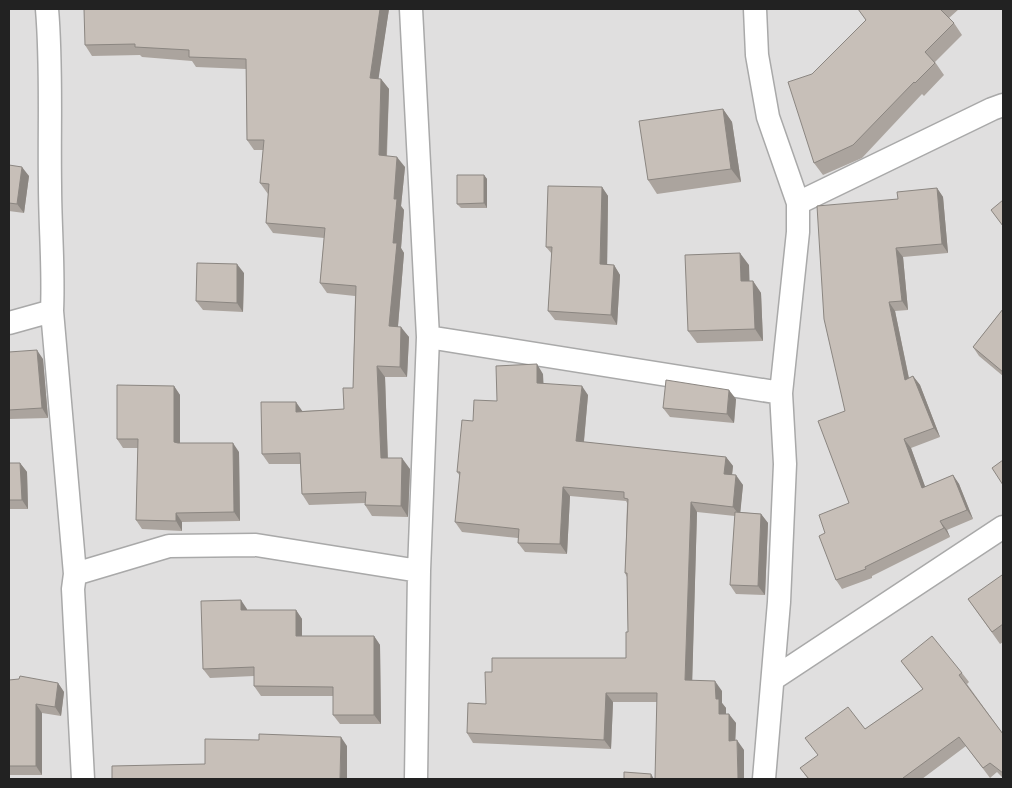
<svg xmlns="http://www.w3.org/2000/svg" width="1012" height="788" viewBox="0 0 1012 788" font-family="Rubik,sans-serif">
	<rect width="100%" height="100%" fill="#f2efe9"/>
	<path fill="#e0dfdf" d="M9,9H1003V779H9Z"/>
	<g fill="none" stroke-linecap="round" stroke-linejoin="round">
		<g stroke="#a9a9a9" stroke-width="25">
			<path id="minor" d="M411,9L428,337L419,571L416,779
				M755,9L757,55L768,117L798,203V232L781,393L785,464L779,602L764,779
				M798,203L992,109L1003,105
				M52,311L75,574
				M9,323L52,311C54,269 50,227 50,185C49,126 52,67 47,9
				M428,337L781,393
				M773,679L1003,527
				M83,779L73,589L75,574L169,546L256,545L419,571"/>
		</g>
		<use href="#minor" stroke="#fff" stroke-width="22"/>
	</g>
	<path fill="#aba49e" d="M389,9L378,79H381L389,89L387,156L405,167L401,206L404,210L401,248L404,253L398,327L409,337L407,377H385L388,458L410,469L408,517L372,516L365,505V503L309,505L302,494L300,464H269L262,454L302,411L344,409L353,388L355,296L327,293L320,283L324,238L273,233L266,223L268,194L260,183L263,150H254L247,140L246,69L196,67L192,61L142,57L140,55L92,56L85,45Z
		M858,9H959L949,18L954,23L962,35L935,62L944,75L924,96L922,94L862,158L823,175L814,163L812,74L866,20Z
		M723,109L732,122L741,182L657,194L648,180Z
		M9,165L29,176L24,213L9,211Z
		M484,175L487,179V208H461L457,204Z
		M602,187L608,196L607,265H614L620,275L617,325L555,320L548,311L552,254L546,247Z
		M937,188L943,197L948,253L903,257L908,310L895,311L909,378L913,376L920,385L940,437L911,448L925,487L953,475L959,484L973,519L947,530L950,537L872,576V578L842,589L836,580L825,533L849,503L845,411L898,199Z
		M749,265V281H753L761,293L763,341L697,343L688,331Z
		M244,273L243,312L203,310L196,301Z
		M1003,309V376L979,356L973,347Z
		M9,352L43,359L48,418L9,419Z
		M543,374V384L588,395L584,442L726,457L733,466L732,475L743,485L740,512L761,514L768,523L765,595L736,594L730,585L735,516L697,512L692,680L722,691V703L726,708V714L736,723L735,740L744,750L657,702H613L611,749L473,743L467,733L486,704L492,672L626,658L628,632L627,577L625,573L627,503L626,501L570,496L567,554L525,552L518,543V538L462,532L455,522L460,476L457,472L473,421L497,401Z
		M174,386L180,395V443L239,452L240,521L182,522V531L142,529L136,520L138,448H123L117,439Z
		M736,399L734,423L670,417L663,408Z
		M9,463H20L27,472L28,509H9Z
		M1003,577V642L1000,644L968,599Z
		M247,609V610H296L302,619V636H374L380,645L381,724H340L333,715V696H261L254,686V676L210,678L203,669Z
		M901,661L962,673L969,682L967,684L1003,734V778L997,772L990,778L966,746L922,779H808L800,768L865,729L923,689Z
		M9,680L58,683L64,692L61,716L42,713V775H9Z"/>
	<path fill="#8b8681" d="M380,9H389L377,89L370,78Z
		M381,79L389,89L386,166L379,155Z
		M723,109L732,122L741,182L731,169Z
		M397,157L405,167L401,206L404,210L401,248L404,253L397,337L389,326L393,243L394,199Z
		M22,167L29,176L24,213L17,204Z
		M484,175L487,179V208L484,203Z
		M602,187L608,196L607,274L600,264Z
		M937,188L943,197L948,253L942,244Z
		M896,248L903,257L908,310L902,301Z
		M740,253L749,265L750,294L741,281Z
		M237,264L244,273L243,312L237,303Z
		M614,265L620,275L617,325L611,315Z
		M753,281L761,293L763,341L755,329Z
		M889,302L895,311L911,389L905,380Z
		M401,327L409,337L407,377L400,367Z
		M37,350L43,359L48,418L42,408Z
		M537,364L543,374L544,393L537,383Z
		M377,366L385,377L388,468L381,458Z
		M913,376L920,385L940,437L934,428Z
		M174,386L180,395V451L174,442Z
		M582,386L588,395L583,450L576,441Z
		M729,390L736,399L734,423L727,414Z
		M296,402L303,412H296Z
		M904,439L911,448L929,497L922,488Z
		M233,443L239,452L240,521L234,512Z
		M726,457L733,466L731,483L724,474Z
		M402,458L410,469L408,517L401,506Z
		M20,463L27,472L28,509L22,500Z
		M736,475L743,485L740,516L733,507Z
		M953,475L959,484L973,519L967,510Z
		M563,487L570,496L567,554L560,544Z
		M691,502L697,512L692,689L685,680Z
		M176,513L182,522V531L176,521Z
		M761,514L768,523L765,595L758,586Z
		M940,521L947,530L950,537L944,528Z
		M241,600L247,609L248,619L241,610Z
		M296,610L302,619V645L296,636Z
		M374,636L380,645L381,724L374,715Z
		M715,681L722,691V703L726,708V723L719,714L716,699Z
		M58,683L64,692L61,716L55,707Z
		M606,693L613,702L611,749L604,740Z
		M36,704L42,713V775L36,766Z
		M729,714L736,723L735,750L729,741Z
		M341,737L347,746V779H340Z
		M737,740L744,750V779H738Z
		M651,774L654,779H651Z"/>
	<path fill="#c7bfb8" stroke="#8b8681" d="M84,9H380L370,78L381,79L379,155L397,157L394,199H397L393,243H397L389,326L401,327L400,367L377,366L381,458H402L401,506L365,505L366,492L302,494L300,453L262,454L261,402H296V412L344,409L343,388H353L356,286L320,283L325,228L266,223L269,184L260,183L264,140H247L246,59L189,57V50L135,47V44L85,45Z
		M858,9H940L954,23L925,52L935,63L915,83L914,82L853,145L814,163L788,82L812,74L866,20Z
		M723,109L731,169L648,180L639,121Z
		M9,165L22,167L17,204L9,203Z
		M457,175H484V203L457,204Z
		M548,186L602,187L600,264L614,265L611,315L548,311L552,247H546Z
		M937,188L942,244L896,248L902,301L889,302L905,380L913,376L934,428L904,439L922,488L953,475L967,510L940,521L944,528L865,567L866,569L836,580L819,536L825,533L819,515L849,503L818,421L845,411L824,319L817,206L898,199L897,192Z
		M1003,200V226L991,210Z
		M740,253L741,281H753L755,329L688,331L685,255Z
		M197,263L237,264V303L196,301Z
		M1003,309V372L973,347Z
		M37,350L42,408L9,410V352Z
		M537,364V383L582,386L576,441L726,457L724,474L736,475L733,507L691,502L685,680L715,681L716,699H719V714H729V741L737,740L738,779H655L657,693H606L604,740L467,733L468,703L486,704L485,672H492V658H626V632H628L627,573H625L628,499L624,498V492L563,487L560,544L518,543L519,529L455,522L460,472H457L462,420L473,421L474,400L497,401L496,366Z
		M666,380L729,390L727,414L663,408Z
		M117,385L174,386V442L178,443H233L234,512L176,513V521L136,520L138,439H117Z
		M1003,460V485L992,468Z
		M9,463H20L22,500H9Z
		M735,512L761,514L758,586L730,585Z
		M1002,575L1003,577V624L992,632L968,599Z
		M241,600V610H296V636H374V715H333V687L254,686V667L203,669L201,601Z
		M932,636L962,673L959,675L1003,734V773L990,763L983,768L959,737L903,778L904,779H809L800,768L818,755L805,738L848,707L865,729L923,689L901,661Z
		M20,676L58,683L55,707L36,704V766H9V680L19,679Z
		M259,734L341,737L340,779H112V766L205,764V739L259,740Z
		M624,772L651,774V779H624Z"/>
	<rect width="1012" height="788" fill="none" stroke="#222222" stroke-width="20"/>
</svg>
